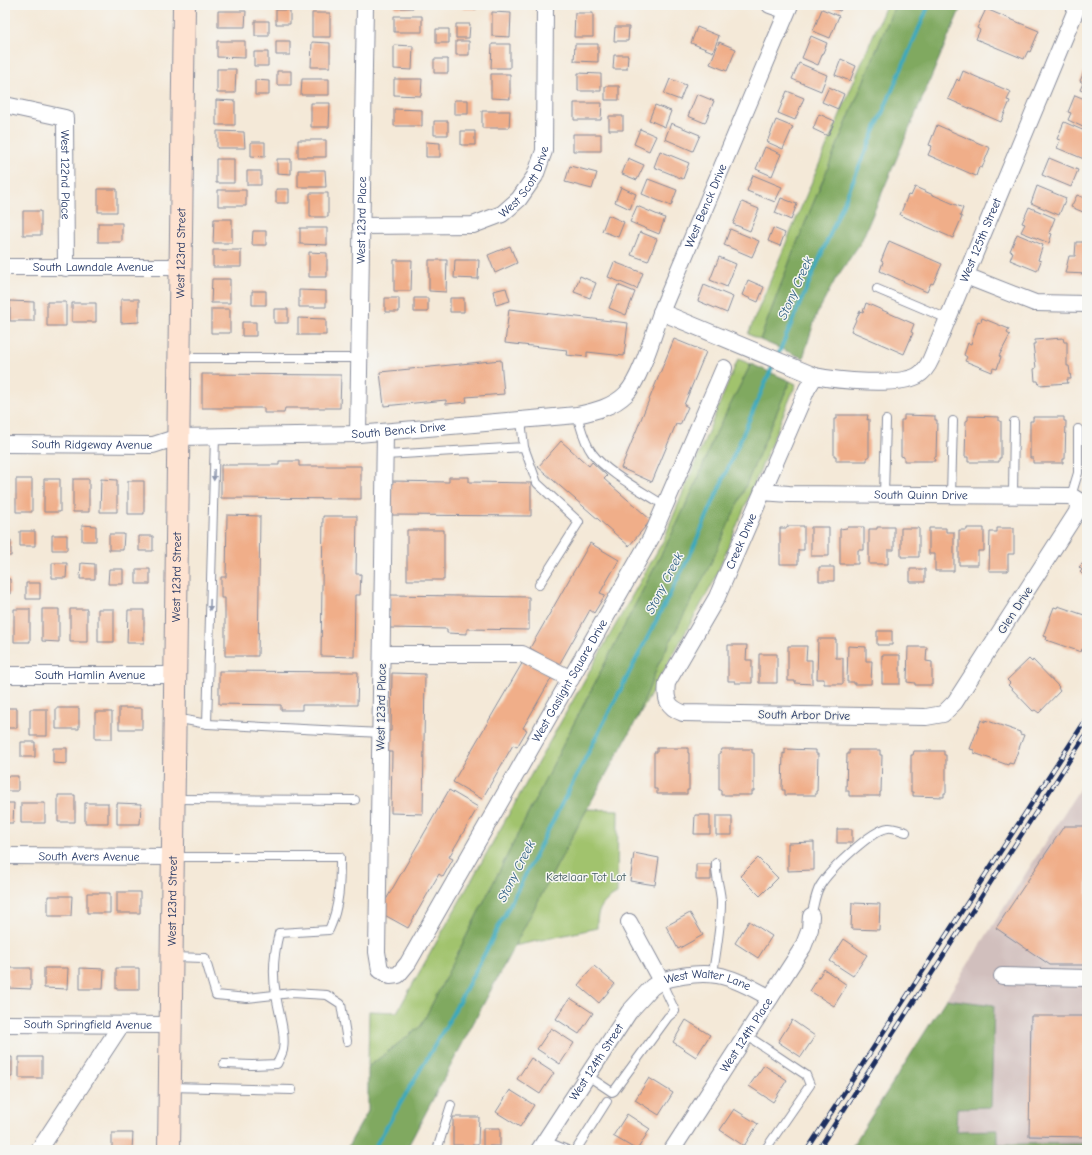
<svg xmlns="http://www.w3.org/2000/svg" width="1092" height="1155" viewBox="0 0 1092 1155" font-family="'Comic Neue',sans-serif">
	<rect width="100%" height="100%" fill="#f6f6f2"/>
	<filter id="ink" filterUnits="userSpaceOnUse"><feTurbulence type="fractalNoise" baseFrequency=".025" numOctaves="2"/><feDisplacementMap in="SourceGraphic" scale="8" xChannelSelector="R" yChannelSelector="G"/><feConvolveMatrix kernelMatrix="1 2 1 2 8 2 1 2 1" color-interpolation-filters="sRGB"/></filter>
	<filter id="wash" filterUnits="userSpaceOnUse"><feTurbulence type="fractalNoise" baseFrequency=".012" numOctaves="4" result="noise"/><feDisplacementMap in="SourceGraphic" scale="16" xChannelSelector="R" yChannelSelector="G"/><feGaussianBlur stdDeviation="0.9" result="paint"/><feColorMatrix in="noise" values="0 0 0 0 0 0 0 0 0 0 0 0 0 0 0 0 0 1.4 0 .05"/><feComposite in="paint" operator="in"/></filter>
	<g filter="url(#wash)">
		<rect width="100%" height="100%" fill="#f4e9d8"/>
		<path fill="#d1bfbd" d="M1087,777V1150H850L946,999Z"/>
		<path fill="#a1c36d" stroke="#5e7966" d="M886,5H895L794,250L760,340L748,334Z
			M738,359L751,364L712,441L698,479L677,524L572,727L421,1026L368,1067L369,1011L397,1012L663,541Z
			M790,381L796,384L713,583L637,719L658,665L740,499Z
			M587,809L618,810L617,894C602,901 596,912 597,928L514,946Z"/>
		<path fill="#80a960" stroke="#4e6c5f" d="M895,5H962L861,242L835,280L816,316L803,358L760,340L794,250Z
			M751,364L790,381L740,499L710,565L658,665L637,719L587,809L406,1150H346L368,1111V1067L421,1026L572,727L677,524L698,479L712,441Z
			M946,999L994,1005L991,1107L957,1108L956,1131L998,1130V1144H1087V1150H850Z"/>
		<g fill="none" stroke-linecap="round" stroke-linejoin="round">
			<path stroke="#3da9bc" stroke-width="4" d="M777,357L929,5
				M373,1150L446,1026L485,953L691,553L774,363"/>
		</g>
		<g id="blocks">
			<path fill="#f0ae89" d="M312,5H331V7H312Z
				M395,5H413V8H395Z
				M463,5H477V9H463Z
				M615,5H629V10H615Z
				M825,5H843L840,11Z
				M822,9L839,16L830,38L813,31Z
				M986,9L1039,31L1030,52L1028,51L1024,59L976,39L980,30L977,28Z
				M276,10H290V24H276Z
				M218,11H246L245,27H218Z
				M492,12L511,13L510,37L492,36Z
				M312,13H330V37H312Z
				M575,13H593V37H574Z
				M394,16H422V32H394Z
				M255,21H269V36H255Z
				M456,24H470L469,38H456Z
				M615,27H629L628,41H614Z
				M697,27L719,36L713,52L691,43Z
				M436,29H449V43H436Z
				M811,36L827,43L818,65L802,58Z
				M217,41H245V58L217,57Z
				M276,41H290V55H276Z
				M456,41H469V55H456Z
				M312,42L330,43V67H311Z
				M719,42L736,49L727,71L710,64Z
				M492,44H510V68H491Z
				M575,44H598V62L574,61Z
				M394,45L413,46L412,70L394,69Z
				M254,52H268V66H254Z
				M614,55H628L627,69H613Z
				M434,59H448V73H434Z
				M841,59L856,66L850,81L835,75Z
				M799,63L827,75L821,91L792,79Z
				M1087,65V93L1080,90L1083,83L1080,81Z
				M217,69H236L235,93H217Z
				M277,71H291V85H277Z
				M963,71L1011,92L1007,100L1010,101L1001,122L948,99L957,79L959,81Z
				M578,73L601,74V91H578Z
				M491,74H510V99L491,98Z
				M302,79H329V95H301Z
				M394,79H422L421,96L394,95Z
				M670,79L686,85L680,100L664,94Z
				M255,80L269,81V95H255Z
				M605,86H619V100H605Z
				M829,87L844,94L838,109L822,102Z
				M787,91L804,98L795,120L778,113Z
				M697,94L714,101L705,123L688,116Z
				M1075,95L1087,100V129L1068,120L1071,113L1068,112Z
				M216,100L235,101V125H216Z
				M454,100H468V114H454Z
				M311,103H330L329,127H311Z
				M574,103H602L601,120H574Z
				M655,105L671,111L665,127L649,120Z
				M394,109L422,110V126H394Z
				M482,111H510L509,128H482Z
				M819,114L835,121L828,136L813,129Z
				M609,116H623V130H609Z
				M776,120L793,127L783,149L767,142Z
				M434,121H448V135H434Z
				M1064,122L1087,132V142L1084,148L1087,151L1084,159L1057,148L1060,140L1057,139Z
				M671,123L700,135L693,151L665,139Z
				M937,125L990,148L982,168L979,167L976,176L928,155L932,146L929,145Z
				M640,129L656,136L649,151L634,144Z
				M217,131L244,132L245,148H217Z
				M461,131H475V145H461Z
				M573,134H601V151H573Z
				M298,140H326V157H298Z
				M251,142H265V157L251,156Z
				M426,142L440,143V157H426Z
				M765,147L781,154L772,176L756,169Z
				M660,151L689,163L683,179L654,167Z
				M628,158L644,165L637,180L622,174Z
				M1049,158L1078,170L1071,187L1042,175Z
				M216,159H234V183H216Z
				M277,159H291V174L277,173Z
				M570,166L597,173L592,189L565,182Z
				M298,170H325L326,187H298Z
				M247,171H261V185H247Z
				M753,175L782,187L775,202L747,191Z
				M648,179L677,190L671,206L642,194Z
				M1037,186L1066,198L1059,215L1031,203Z
				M621,187L636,194L630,209L615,202Z
				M915,187L963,208L960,216L962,217L953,238L900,215L908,195L911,196Z
				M98,189H117V212H98Z
				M276,189H289V203H276Z
				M218,190H246V206H218Z
				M310,193H328V217H310Z
				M1077,195L1087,199L1083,212L1071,207Z
				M781,198L797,204L791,220L775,213Z
				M742,202L759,209L750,231L733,224Z
				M637,206L665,218L659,234L630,222Z
				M1029,207L1055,218L1049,233L1052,234L1049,243L1021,232L1025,224L1022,223Z
				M23,211H41V235H23Z
				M608,215L624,222L618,237L602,231Z
				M214,219H232V243H213Z
				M98,223H122V242H98Z
				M300,228H327V245L300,244Z
				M773,228L785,233L780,246L768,241Z
				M730,229L759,241L752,257L724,245Z
				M253,231H266V245H252Z
				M640,232L657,239L648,261L631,255Z
				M1017,234L1043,245L1038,260L1041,261L1037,271L1010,260L1013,252L1010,251Z
				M889,241L942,264L933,284L931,283L927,292L880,271L883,262L881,261Z
				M1076,242H1087V274L1065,273L1069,256H1075Z
				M510,246L517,263L495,273L488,255Z
				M213,250H241V267H213Z
				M309,252L327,253V277H309Z
				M719,257L736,264L727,287L710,280Z
				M394,260H412L411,291H394Z
				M429,260H447L446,292L429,291Z
				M455,260H479L478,279L454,278Z
				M614,262L643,273L637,289L608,277Z
				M580,276L596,283L590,298L574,292Z
				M212,279H230V303H211Z
				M748,280L764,287L758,302L742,295Z
				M618,285L635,292L626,315L609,308Z
				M704,285L733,297L727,313L698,301Z
				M506,288L510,301L496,305L493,291Z
				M299,290L326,291V307H299Z
				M252,291H266V305H252Z
				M385,298H399V312H385Z
				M414,298H428V312H414Z
				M450,298H464V312H450Z
				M121,299H139V322L121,323Z
				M10,301L34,302V321H10Z
				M47,302H66V326H47Z
				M72,303H96V322H72Z
				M866,303L914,324L911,332L913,333L904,354L851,331L860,311L863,312Z
				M211,309H230V333H211Z
				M274,309H288V323H274Z
				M509,309L628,323L624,356L587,352V357L566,355L567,350L505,343Z
				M298,318L326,319V335H298Z
				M982,318L1009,329L1007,333L1010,335L999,356L1001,357L997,369L993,368L992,372L965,361L967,357L964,355L968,343L971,344L978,321L981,322Z
				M242,322H256V336H242Z
				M1063,338L1064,342H1067V366H1069L1071,379H1067L1068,383L1039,385L1038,381H1035L1034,369L1036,368L1033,344H1035V340Z
				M674,339L706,352L684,405L688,407L680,425L676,424L652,482L621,468Z
				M501,360L504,394L466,397L467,402L446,404V400L384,406L380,372Z
				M202,374L341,375L340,408H285L284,413H264V408H202Z
				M837,415H868L867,420L869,419V457H867V461H836V456H834V419H837Z
				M904,415L935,416V420H937L936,457H934L935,461H904V457L901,456V420H904Z
				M968,416L999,417V421H1001V458H999V462H968V457H965L966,421L968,420Z
				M1033,417H1064V421H1066L1065,459H1063V463H1033V458H1030V421H1033Z
				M561,441L589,466L592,462L607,476L604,479L651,520L629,546L538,467Z
				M279,461H299V466H361V499L221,498V465H279Z
				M449,477H469V482L531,483V516L391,515V481L449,482Z
				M16,479H32V512H16Z
				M44,479H60V512H44Z
				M73,479H89V512H73Z
				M101,479L117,480V512H100Z
				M128,481H144V514H128Z
				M227,515L260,516L258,656H225V598H221V577H226Z
				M323,516H357L356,574H361L360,595H355L354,657L321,656Z
				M82,525L96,526V541H82Z
				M787,526H804V550H798V564H780V528H787Z
				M811,527H829V556H811Z
				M847,527H864V550H858V564H840V529L847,528Z
				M877,527H894V550H888V564H869V529H877Z
				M901,528H919V557H901Z
				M929,528H946V532H954V571H935V554H929Z
				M967,528H984V551H978V565H959V530H967Z
				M997,528H1014V554H1008V571H989L990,532H997Z
				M407,530H444V580H407Z
				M20,531H35V546H20Z
				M109,534H124L123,550H109Z
				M52,535H67V550H52Z
				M139,536H153V551H139Z
				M5,541H11V556H5Z
				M590,543L619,560L600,593L605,595L594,613L590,610L559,665L530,648Z
				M1087,559V579L1080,572L1082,570L1079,567Z
				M52,563H67L66,578H52Z
				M81,563L95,564V579H80Z
				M819,567H834V581H819Z
				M109,569H123V584H108Z
				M136,569H150V584H136Z
				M910,569H925V582H910Z
				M5,579H10V594H5Z
				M26,583H40V599H26Z
				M390,595L529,597V630L467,629V634L447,633V629L390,628Z
				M1058,606L1087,616L1086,651L1082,649L1081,652L1046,640L1047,637L1043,636L1054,607L1057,608Z
				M14,609H30V642H14Z
				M42,609H59V642L42,641Z
				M70,609H87V642H70Z
				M98,609H114V642H98Z
				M128,610H144V643H127Z
				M877,631H892V645H877Z
				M818,639H836V658H843V684H824V679H817Z
				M728,645H747L746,660H752V683H735V681H728Z
				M788,646H807L806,660H812V684L795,683V681H788Z
				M848,646L866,647V661H872L871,684H854V682H847Z
				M908,647H927L926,661L932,662V685H915V683L907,682Z
				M759,654H777V683H759Z
				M882,655H900V684H882Z
				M1029,659L1032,662L1033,660L1059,687L1058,688L1060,691L1039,713L1035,710L1033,711L1008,685L1010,683L1007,680Z
				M524,660L552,677L523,728L527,730L517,747L513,745L482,799L453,782Z
				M219,671L358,672L357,705H302V710H281V705L219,704Z
				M392,673L425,674L423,814L391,813L392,752H386L387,731H391Z
				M5,708H17V728H5Z
				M56,708H79V729H56Z
				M119,708H142V729H119Z
				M30,709H47V736H30Z
				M95,712H112V739H95Z
				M981,720L985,722V720L1020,732V734L1024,735L1013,764L1009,763L1008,765L974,753V750L970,749Z
				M21,742H35V757H21Z
				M53,748H67V764L53,763Z
				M657,748H688V753H689V790H687V794H657V789H654V752H657Z
				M722,749H752V753H754V791H752V795H721V790H719V753H721Z
				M785,749L816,750V754H818L817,791H816V795H785V790H782L783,753L785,754Z
				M849,750H880V755H882L881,792H880V796H849V791H846L847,754H849Z
				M914,751H944V755H946V793H944V797L913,796V792H911V755H913Z
				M5,776H18V791H5Z
				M449,790L478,807L449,857L453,859L443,877L439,874L408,928L379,912Z
				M58,795H75V822H58Z
				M5,803H14L13,823H5Z
				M21,803H45V823H21Z
				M85,803H108V823H85Z
				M117,803L141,804L140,824H117Z
				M695,815H710V834H694Z
				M716,816H732V835H716Z
				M1064,826H1087V965H1050L996,928Z
				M837,829H852V843H837Z
				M814,842V870L788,871V843Z
				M634,853L659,858L655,885L630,881Z
				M758,858L778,878L760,896L740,876Z
				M696,864H711V880H696Z
				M117,892H140V913H117Z
				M87,893H110V913H87Z
				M48,896H72L71,916H48Z
				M852,903L880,904L879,930L851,929Z
				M690,913L703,935L678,949L666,926Z
				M749,921L772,936L758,958L735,943Z
				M844,939L867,955L853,976L830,961Z
				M594,966L615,984L599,1003L578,985Z
				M8,968H31V989L8,988Z
				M44,968H68L67,989L44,988Z
				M80,968L104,969L103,989H80Z
				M116,968H139V989H116Z
				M824,969L847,985L834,1006L810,991Z
				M570,998L593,1013L579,1034L556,1019Z
				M1031,1016H1087V1137L1029,1136Z
				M686,1020L710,1035L696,1057L673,1042Z
				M792,1020L815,1036L801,1057L778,1042Z
				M551,1028L574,1043L560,1064L537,1049Z
				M5,1057H12V1077H5Z
				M19,1057H42V1078H19Z
				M531,1058L554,1073L540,1094L517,1079Z
				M764,1065L787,1080L773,1102L749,1086Z
				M649,1078L673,1093L659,1115L635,1100Z
				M510,1090L534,1105L520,1127L496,1112Z
				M734,1109L758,1124L744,1146L720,1130Z
				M627,1114L650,1129L637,1150L613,1136Z
				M453,1117H479L478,1145H453Z
				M483,1128H500V1146H483Z
				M112,1133H133L132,1150H112Z"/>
		</g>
	</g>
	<g filter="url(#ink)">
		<use href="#blocks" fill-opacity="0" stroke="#888c9b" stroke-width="1"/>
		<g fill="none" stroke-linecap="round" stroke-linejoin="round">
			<g stroke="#888c9b" stroke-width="10">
				<path id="lane" d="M877,289L948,319
					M180,358H359
					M577,415C581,428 584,442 592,453C607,473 644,492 665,506
					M521,420L524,447L537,483L579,522L539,585
					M385,455L524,447
					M884,495L886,420
					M951,495L953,421
					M1013,495L1014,422
					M1071,496L1078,473V429
					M175,718L207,724L381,733
					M207,724L215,436
					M174,799L355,800
					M174,857H340C340,882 340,906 329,930L279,933C274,953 272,974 276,994C278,1012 286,1031 283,1050C282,1054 279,1060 277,1064L252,1065L224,1064
					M811,916C814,906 815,894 820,886C829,871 871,830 888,828C893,827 901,831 906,832
					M172,957L205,958L216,995L247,998L292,993L327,995L341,1004L347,1041
					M713,974C716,951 721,926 721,903C721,889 715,877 716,863
					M746,1035L806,1075L810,1085L765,1150
					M588,1076L612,1092L614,1091L668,1017L675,1011L661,981
					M170,1087L292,1090
					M545,1141L567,1150
					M437,1150L451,1105
					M576,1150L607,1101"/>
			</g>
			<g stroke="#888c9b" stroke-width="18">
				<g id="street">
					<path d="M770,5L787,11"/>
					<path id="s1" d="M5,105L65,118L66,268"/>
					<path id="s2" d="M361,226L473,225L502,214L519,199L535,176L544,151L545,5"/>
					<path id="s3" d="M5,267H181"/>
					<path d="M966,276L1035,303L1087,304"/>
					<path id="s4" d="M661,312L815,376C838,381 897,386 917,376C924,372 928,366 931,359L1078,5"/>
					<path id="s5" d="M385,432L377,952L380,970L390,976L398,975L408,963L651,538L724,368"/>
					<path id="s6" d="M358,434L365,5"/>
					<path id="s7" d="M5,444L153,445L178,437L358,434L577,415C595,411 613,407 626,394C642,377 655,328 664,305C706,205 748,105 790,5"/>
					<path id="s8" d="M762,492L789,494L1071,496L1079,501L1077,512L955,702L943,714L926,717L683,713C667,707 665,699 667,683L717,597L807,389L815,376"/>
					<path d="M382,654H522L571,679"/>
					<path id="s9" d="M5,675H175"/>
					<path id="s10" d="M5,856L173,857"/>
					<path id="s11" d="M629,922L661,981C708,967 729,974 770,998"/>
					<path d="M1002,976L1087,978"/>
					<path id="s12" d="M5,1024L170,1025"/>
					<path d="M39,1150L121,1025"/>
					<path id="s13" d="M539,1150L629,1012L652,987L661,981"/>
					<path id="s14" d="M672,1150L803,947L810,929L811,916"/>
				</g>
			</g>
			<g stroke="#888c9b" stroke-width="24">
				<g id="secondary">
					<path id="s15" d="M169,1150L184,5"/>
				</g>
			</g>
			<use href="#lane" stroke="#fff" stroke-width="8"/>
			<use href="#street" stroke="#fff" stroke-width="16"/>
			<use href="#secondary" stroke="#fee3d1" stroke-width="22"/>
			<g stroke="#1b2f5e" stroke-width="4.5">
				<path id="rail" d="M807,1150L1087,718
					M818,1150L1087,733"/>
			</g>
			<use href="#rail" stroke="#f6f6f2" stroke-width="3" stroke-dasharray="9" stroke-linecap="butt"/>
		</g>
		<defs><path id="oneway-solid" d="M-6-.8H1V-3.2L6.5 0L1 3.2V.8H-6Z"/></defs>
		<g fill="#8d97ae">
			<use href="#oneway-solid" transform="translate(214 475) rotate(92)"/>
			<use href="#oneway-solid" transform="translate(210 605) rotate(92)"/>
		</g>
	</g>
	<g text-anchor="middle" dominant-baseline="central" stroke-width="3" stroke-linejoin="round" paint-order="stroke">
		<g font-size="12" fill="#1b2f5e" stroke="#f6f6f2">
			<text stroke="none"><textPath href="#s1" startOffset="118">West 122nd Place</textPath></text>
			<text stroke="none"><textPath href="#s2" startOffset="183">West Scott Drive</textPath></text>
			<text stroke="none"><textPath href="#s7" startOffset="833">West Benck Drive</textPath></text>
			<text stroke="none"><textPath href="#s6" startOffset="214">West 123rd Place</textPath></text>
			<text stroke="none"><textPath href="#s4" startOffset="421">West 125th Street</textPath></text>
			<text stroke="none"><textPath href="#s15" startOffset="897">West 123rd Street</textPath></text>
			<text stroke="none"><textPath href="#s3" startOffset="88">South Lawndale Avenue</textPath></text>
			<text stroke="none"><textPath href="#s7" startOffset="395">South Benck Drive</textPath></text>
			<text stroke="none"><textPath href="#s7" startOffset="87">South Ridgeway Avenue</textPath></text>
			<text stroke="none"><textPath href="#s8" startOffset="159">South Quinn Drive</textPath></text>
			<text stroke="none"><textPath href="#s8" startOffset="1031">Creek Drive</textPath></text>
			<text stroke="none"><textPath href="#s15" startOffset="573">West 123rd Street</textPath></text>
			<text transform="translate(1015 610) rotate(-57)">Glen Drive</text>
			<text stroke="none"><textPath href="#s9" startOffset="85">South Hamlin Avenue</textPath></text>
			<text stroke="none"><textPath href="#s5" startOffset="899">West Gaslight Square Drive</textPath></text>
			<text transform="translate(381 707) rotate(-89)">West 123rd Place</text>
			<text transform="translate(804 715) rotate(1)">South Arbor Drive</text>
			<text stroke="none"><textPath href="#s10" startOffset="84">South Avers Avenue</textPath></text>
			<text stroke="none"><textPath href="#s15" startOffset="249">West 123rd Street</textPath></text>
			<text stroke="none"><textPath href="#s11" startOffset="115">West Walter Lane</textPath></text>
			<text stroke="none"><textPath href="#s12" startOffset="83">South Springfield Avenue</textPath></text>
			<text stroke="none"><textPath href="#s14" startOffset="137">West 124th Place</textPath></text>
			<text stroke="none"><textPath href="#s13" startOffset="105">West 124th Street</textPath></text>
		</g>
		<g font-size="12" fill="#435b62" stroke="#f6f6f2">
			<text x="586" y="877">Ketelaar Tot Lot</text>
		</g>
		<g font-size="13" font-style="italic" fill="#275a7f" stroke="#f6f6f2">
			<text transform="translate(795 288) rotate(-66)">Stony Creek</text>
			<text transform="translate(664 583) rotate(-63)">Stony Creek</text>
			<text transform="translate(516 871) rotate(-63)">Stony Creek</text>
		</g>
	</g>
	<rect width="1092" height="1155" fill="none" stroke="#f6f6f2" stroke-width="20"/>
</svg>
